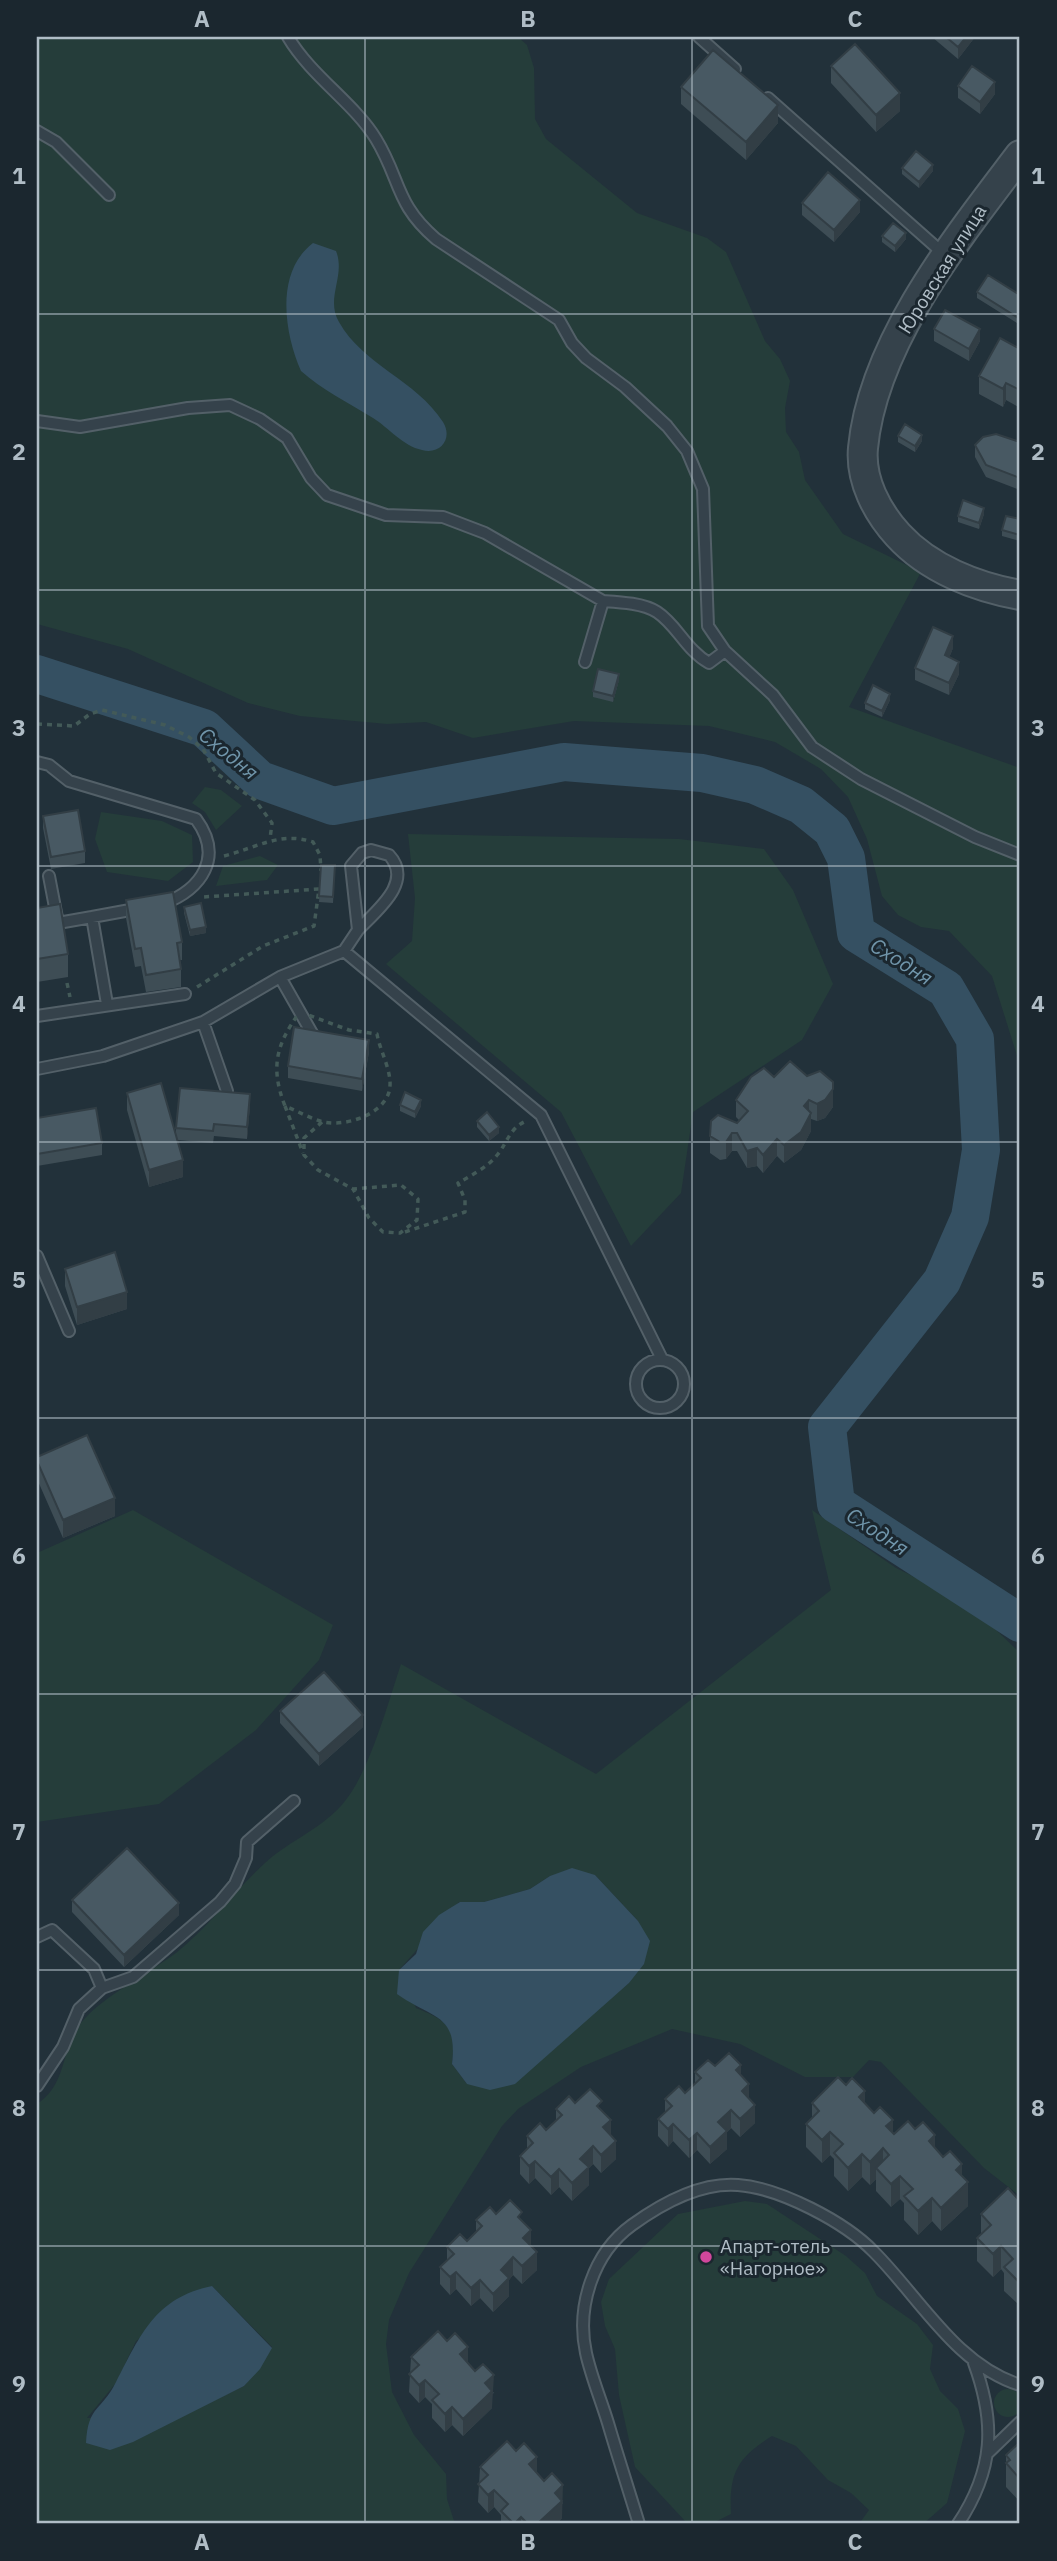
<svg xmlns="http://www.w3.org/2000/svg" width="1057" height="2561" viewBox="0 0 1057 2561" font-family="'IBM Plex Sans',sans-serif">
	<rect width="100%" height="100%" fill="#22313a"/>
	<path fill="#253d3a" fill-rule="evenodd" d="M37,37H518L527,45L534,68L535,119L546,139L637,213L707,238L726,252L765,341L780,359L790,381L785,408L786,432L799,452L805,480L843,534L921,572L849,707L1020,768V1065L992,976L949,931L921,927L898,915L882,896L867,839L848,797L821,769L775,742L709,726L574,721L473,738L426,722L387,724L300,716L248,703L128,649L37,624Z
		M205,787L221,790L242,806L216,830L205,812L192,803Z
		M101,812L162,821L192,835L193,862L168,881L107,872L95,839Z
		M408,834L679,839L764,849L793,890L833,984L802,1040L693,1112L681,1193L631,1246L561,1112L386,964L412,941L415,898Z
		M260,856L278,865L267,880L216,886L223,866Z
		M133,1510L333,1625L319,1660L256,1730L159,1804L37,1822V1553Z
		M812,1510L896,1568L968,1603L1020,1653V2196L984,2168L881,2062L869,2060L853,2077H805L740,2044L672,2029L581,2067L518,2109L502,2126L409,2273L389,2320L386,2344L392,2392L414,2435L446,2474L447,2499L455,2524H37V2104C66,2085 61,2053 78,2027C96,2000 149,1973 176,1953C209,1927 234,1891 265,1863C290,1840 324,1828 345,1801C370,1770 388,1703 401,1664L596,1774L831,1590ZM595,1875L638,1921L629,1983L570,2032L467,2084L452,2064C456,2028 449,2021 416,2008L399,1970L459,1902H484L530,1889L550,1876ZM212,2286L272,2347L244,2386L199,2407L87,2418L116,2383L136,2341Z
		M745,2201L767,2204L846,2256L865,2273L877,2296L917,2324L933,2345L930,2369L940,2391L958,2409L965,2431L947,2503L923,2524H859L869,2510L851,2493L828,2480L796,2446L772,2436C737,2458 729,2473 731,2514L711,2524L685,2521L635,2467L619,2395L615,2349L605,2326L601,2302L609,2279L678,2214Z
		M994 2403a14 14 0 1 1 28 0a14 14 0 1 1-28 0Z"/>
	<path fill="#355062" d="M313,243L336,251C346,276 325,298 339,322C363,365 416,380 443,422C453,438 441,455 422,450C403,446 389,428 373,418C349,403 322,390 301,371C284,332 275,272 313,243Z
		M572,1868L595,1875L638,1921L650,1941L644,1964L629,1983L515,2084L490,2090L467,2084L452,2064C458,2013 432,2019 397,1994L399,1970L416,1954L423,1932L439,1915L460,1902H484L530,1889L550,1876Z
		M212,2286L272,2348L260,2369L244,2386L133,2442L110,2450L86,2443C88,2405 101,2412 116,2382C141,2334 155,2298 212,2286Z"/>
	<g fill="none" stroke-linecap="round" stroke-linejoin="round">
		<path stroke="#355062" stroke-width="38" d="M37,674L204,728L260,780L333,806L564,762L702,773L755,785L801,805L832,830L846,858L856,933L946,989L975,1039L981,1150L970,1217L942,1281L827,1427L836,1504L1020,1623"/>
		<g stroke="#536068" stroke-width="14">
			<path id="service" d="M288,37C311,76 355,104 376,139C401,180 395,204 436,239L559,320L572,343L586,358L625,387L667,426L687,451L703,489L708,626L725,651L773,695L812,747L861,779L975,837L1020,855
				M699,37L735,69
				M768,98L945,255
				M37,131L56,142L109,195
				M37,421L80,427L188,408L230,405L260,419L287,438L311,478L327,495L386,515L443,517L485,533L603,601C619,602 643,603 657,612C677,625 686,650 709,663L725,651
				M585,662L603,601
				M37,762L49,765L69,781L196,819C224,857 202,889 163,904
				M371,850L389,855C414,882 377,910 358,930L351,866L362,853Z
				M49,876L58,923L92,917
				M344,951L358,930
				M280,977L317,1042
				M107,1004L92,917L141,908
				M37,1016L185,994
				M203,1022L227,1091
				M37,1069L103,1056L203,1022L280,977L344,951L541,1115L661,1357
				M37,1256L69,1331
				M636 1384a24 24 0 1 1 48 0a24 24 0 1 1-48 0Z
				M37,1937L52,1930L94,1969L102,1988
				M37,2086L63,2047L79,2009L102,1988L133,1977L220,1902L235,1884L246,1858L247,1842L294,1801
				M988,2453L1020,2422
				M639,2524C629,2491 618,2457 608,2423C601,2400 591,2376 586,2353C576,2307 593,2253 632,2225C661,2204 701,2182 738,2185C780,2188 845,2222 874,2252C920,2298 956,2365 1020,2385
				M958,2524C994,2470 996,2423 974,2363"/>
		</g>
		<g stroke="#536068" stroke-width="32">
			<path id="tertiary" d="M1020,155C958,237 873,342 863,448C860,480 877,512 898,535C929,569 976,587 1020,595"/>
		</g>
		<path stroke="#435a58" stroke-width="3.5" stroke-dasharray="5 5" stroke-linecap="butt" d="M37,724L74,726L90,714L102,710L165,725L189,737L203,749L216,773L255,800L272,823L270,839
			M224,856C256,848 280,831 313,842L320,855L321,871
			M67,983L70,997
			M197,987L263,946L314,926L319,889L203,897
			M300,1012L349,1030L377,1034C380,1052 394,1074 389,1092C382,1116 342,1128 320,1121C308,1117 297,1111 285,1106C270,1068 276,1044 300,1012Z
			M285,1106L303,1153
			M322,1122L304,1138V1155L318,1170L353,1189L369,1218L383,1232L400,1233L417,1220L418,1199L401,1185L353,1189
			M405,1232L465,1212V1200L458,1183C472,1175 488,1167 498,1154C508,1141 510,1128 526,1121"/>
		<use href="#service" stroke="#35424b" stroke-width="10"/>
		<use href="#tertiary" stroke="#35424b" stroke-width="28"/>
	</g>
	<path fill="#3e4d55" d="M932,37H975L958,59Z
		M831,66L900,111L876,132L831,83Z
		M958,86L995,94L980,114L958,98Z
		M681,87L778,123L746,160L681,104Z
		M902,168L933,171L919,188L902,174Z
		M802,203L860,212L834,242L802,215Z
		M882,236L906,239L895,252L882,242Z
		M977,292L1020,295V318L1017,323L977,298Z
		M934,329L980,341L969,361L934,341Z
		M1020,349V408L1006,400L1003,407L979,394V376Z
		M898,436L922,441L915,452L898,442Z
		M1020,442V490L986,477L975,457V445Z
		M984,514L979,529L958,522V516Z
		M1020,519V541L1002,536V530Z
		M953,648L949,658L959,674L949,695L915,680V668Z
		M619,680L613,702L593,697V691Z
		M890,700L882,717L865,709V703Z
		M43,816L85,851V863L51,869L43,828Z
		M321,865H335L333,903L319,902Z
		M126,900L182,942V960H180L181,969V987L146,992L141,966L135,967L126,918Z
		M184,907L206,933L190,936L184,913Z
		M37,908L68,954V977L37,982Z
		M369,1052L362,1091L288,1078V1066Z
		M807,1076L833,1082V1107L825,1118L817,1121L811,1119V1131L801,1150L784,1163L777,1156L763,1173L757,1166L747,1168L737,1151H732L726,1159L720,1160L710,1153V1136L737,1123L739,1120L736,1117V1100L774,1077Z
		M127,1093L176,1136V1128L250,1106L247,1139L214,1136L213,1143L177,1140L183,1177L149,1187L127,1110Z
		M400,1105L421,1106L415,1118L400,1111Z
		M37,1118L102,1143V1155L37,1166Z
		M477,1121L499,1133L489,1141L477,1127Z
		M65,1269L127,1309L77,1325L65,1286Z
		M37,1457L115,1516L63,1538L37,1479Z
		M280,1711L363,1727L319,1766L280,1723Z
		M72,1900L179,1915L124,1967L72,1912Z
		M715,2066L741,2075L749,2100L755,2123L740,2137L731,2128L727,2132V2149L710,2164L697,2150L689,2158L673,2141L668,2147L658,2136V2119L665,2112V2099L685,2093L695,2084V2072Z
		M575,2103L602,2111L611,2135L616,2159L601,2173L593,2164L589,2168V2185L572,2201L559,2187L551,2195L535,2178L529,2184L520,2174V2156L527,2149V2136L546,2130L556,2121V2109Z
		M812,2103L865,2104L894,2134L935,2148L962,2177L968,2206L941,2231L932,2221L918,2235L904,2220V2203L900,2199L891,2207L876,2191V2179L870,2185L862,2177L848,2191L834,2176V2159L830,2155L822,2163L806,2147V2124L812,2118Z
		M1020,2197L1019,2305L1004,2291V2273L1001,2269L993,2277L977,2261V2238L981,2235V2214L1018,2199Z
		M496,2214L522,2221L531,2246L537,2270L522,2284L513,2275L509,2280V2296L493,2312L480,2298L471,2306L456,2289L450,2295L440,2284V2267L447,2260V2247L467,2241L476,2232V2220Z
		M411,2357L468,2363L494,2393L492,2394V2408L463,2436L452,2425L445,2432L432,2418V2404L425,2397L419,2403L409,2392Z
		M1020,2442V2502L1006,2487V2455Z
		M480,2467L537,2473L563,2503L562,2504V2518L556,2524H501V2515L494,2507L488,2513L478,2502Z"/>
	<path fill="#323e45" d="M966,37H975L958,59V47Z
		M995,82V94L980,114V102Z
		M900,93V111L876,132V115Z
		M778,105V123L746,160V142Z
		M933,165V171L919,188V182Z
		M860,200V212L834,242V230Z
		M906,233V239L895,252V246Z
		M1020,312V318L1017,323V317Z
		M980,329V341L969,361V349Z
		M1006,383V400L1003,407V389Z
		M922,435V441L915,452V446Z
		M984,508V514L979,529V523Z
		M953,636V648L945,668V655Z
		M959,662V674L949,695V683Z
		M619,674V680L613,702V696Z
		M890,694V700L882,717V711Z
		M206,927V933L190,936V930Z
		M369,1040V1052L362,1091V1079Z
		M833,1089V1107L825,1118L817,1121V1104Z
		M250,1094V1106L247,1139V1127Z
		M421,1100V1106L415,1118V1112Z
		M809,1100V1117L811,1113V1131L801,1150L784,1163V1145L804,1106Z
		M499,1127V1133L489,1141V1135Z
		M732,1133V1151L726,1159V1142Z
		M777,1139V1156L763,1173V1155Z
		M757,1148V1166L747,1168V1151Z
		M183,1160V1177L149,1187V1170Z
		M127,1292V1309L77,1325V1307Z
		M115,1498V1516L63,1538V1520Z
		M363,1715V1727L319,1766V1754Z
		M179,1903V1915L124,1967V1955Z
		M741,2065V2083L736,2070Z
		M749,2084V2102L742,2091Z
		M865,2091V2114L859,2097Z
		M755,2105V2123L740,2137V2119Z
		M731,2110V2128L727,2132V2149L710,2164V2147L718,2122Z
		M611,2120V2138L603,2127Z
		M893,2120V2143L886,2126Z
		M673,2124V2141L668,2147V2129Z
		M830,2132V2155L822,2163V2140Z
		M697,2133V2150L689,2158V2140Z
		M935,2135V2158L929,2141Z
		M616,2141V2159L601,2173V2155Z
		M593,2146V2164L589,2168V2185L572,2201V2183L580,2159Z
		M883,2148V2171L876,2168V2179L870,2185V2162Z
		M862,2154V2177L848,2191V2168Z
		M535,2161V2178L529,2184V2166Z
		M962,2164V2187L956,2170Z
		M559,2169V2187L551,2195V2177Z
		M900,2176V2199L891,2207V2184Z
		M968,2182V2206L941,2231V2208Z
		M932,2198V2221L918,2235V2211Z
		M531,2230V2248L523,2238Z
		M1001,2246V2269L993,2277V2254Z
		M537,2252V2270L522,2284V2266Z
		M513,2257V2275L509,2280V2296L493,2312V2294L501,2270Z
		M456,2272V2289L450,2295V2277Z
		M480,2280V2298L471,2306V2288Z
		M1020,2281V2304L1019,2305V2282Z
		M468,2347V2365L460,2354Z
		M494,2375L492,2408L463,2436V2419L485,2383Z
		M425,2380V2397L419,2403V2385Z
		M452,2407V2425L445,2432V2414Z
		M537,2457V2475L529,2464Z
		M563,2485L562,2518L556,2524H537L555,2493Z
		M494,2490V2507L488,2513V2495Z
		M521,2517V2524H514Z"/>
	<path fill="#485963" stroke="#323e45" stroke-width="2" d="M946,37H966L958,47Z
		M855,44L900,93L876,115L831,66Z
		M713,50L778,105L746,142L681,87Z
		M972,66L995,82L980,102L958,86Z
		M916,151L933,165L919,182L902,168Z
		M828,172L860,200L834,230L802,203Z
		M893,223L906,233L895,246L882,236Z
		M988,275L1020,295V312L1017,317L977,292Z
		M945,310L980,329L969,349L934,329Z
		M1000,338L1020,349V390L1006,383L1003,389L979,376Z
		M905,424L922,435L915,446L898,436Z
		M996,434L1020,442V478L986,465L975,445L983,437Z
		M963,500L984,508L979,523L958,516Z
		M1006,516L1020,519V535L1002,530Z
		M933,627L953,636L945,655L959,662L949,683L915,668Z
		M598,669L619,674L613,696L593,691Z
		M873,685L890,694L882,711L865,703Z
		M78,810L85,851L51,857L43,816Z
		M321,865H335L333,897L319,896Z
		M173,892L182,942L177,943L181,969L146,975L141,948L135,949L126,900Z
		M201,903L206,927L190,930L184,907Z
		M60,904L68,954L37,959V908Z
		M294,1027L369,1040L362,1079L288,1066Z
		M790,1061L807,1076L820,1071L833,1082V1089L825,1100L817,1104L809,1100L804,1106L811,1113L801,1132L784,1145L777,1139L763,1155L757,1148L747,1151L737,1133H732L726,1142H720L710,1136L711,1121L718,1115L737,1123L748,1111L736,1100L751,1077L764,1068L774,1077Z
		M161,1083L183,1160L149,1170L127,1093Z
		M180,1088L250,1094L247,1127L214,1124L213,1131L176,1128Z
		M405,1092L421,1100L415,1112L400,1105Z
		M96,1108L102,1143L37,1154V1118Z
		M487,1112L499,1127L489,1135L477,1121Z
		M115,1252L127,1292L77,1307L65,1269Z
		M87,1435L115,1498L63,1520L37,1461V1457Z
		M324,1672L363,1715L319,1754L280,1711Z
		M127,1848L179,1903L124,1955L72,1900Z
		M729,2053L741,2065L736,2070L749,2084L742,2091L755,2105L740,2119L731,2110L718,2122L727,2131L710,2147L697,2133L689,2140L673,2124L668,2129L658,2119L672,2106L665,2099L679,2086L685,2093L701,2078L695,2072L708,2060L715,2066Z
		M838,2077L846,2085L852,2078L865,2091L859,2097L874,2113L880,2107L893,2120L886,2126L894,2134L908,2121L915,2129L923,2122L935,2135L929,2141L943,2157L950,2151L962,2164L956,2170L968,2182L941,2208L932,2198L918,2211L904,2196L913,2189L900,2176L891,2184L876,2168L889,2155L883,2148L870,2162L862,2154L848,2168L834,2153L843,2144L830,2132L822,2140L806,2124L819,2111L812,2103Z
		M590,2089L602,2101L597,2106L611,2120L603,2127L616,2141L601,2155L593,2146L580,2159L589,2167L572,2183L559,2169L551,2177L535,2161L529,2166L520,2156L533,2143L527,2136L540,2123L546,2130L562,2115L556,2109L569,2096L575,2103Z
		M1008,2188L1018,2199L1020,2197V2281L1019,2282L1004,2267L1013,2259L1001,2246L993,2254L977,2238L991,2225L981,2214Z
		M510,2200L522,2212L518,2217L531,2230L523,2238L537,2252L522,2266L513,2257L501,2270L509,2278L493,2294L480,2280L471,2288L456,2272L450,2277L440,2267L454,2254L447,2247L460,2234L467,2241L482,2226L476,2220L490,2207L496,2214Z
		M438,2331L447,2341L455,2333L468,2347L460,2354L475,2371L483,2364L494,2375L485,2383L492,2391L463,2419L452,2407L445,2414L432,2400L439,2394L425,2380L419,2385L409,2374L419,2365L411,2357Z
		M507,2441L516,2451L524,2443L537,2457L529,2464L544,2481L552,2473L563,2485L555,2493L562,2501L537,2524H528L521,2517L514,2524L501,2511L508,2504L494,2490L488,2495L478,2484L488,2475L480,2467Z
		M1020,2442V2479L1006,2463L1010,2460L1006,2455Z"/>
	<path fill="none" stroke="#b0bdc6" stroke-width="2" stroke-opacity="0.55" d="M365,37V2524M692,37V2524M37,314H1020M37,590H1020M37,866H1020M37,1142H1020M37,1418H1020M37,1694H1020M37,1970H1020M37,2246H1020"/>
	<circle fill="#d1479c" stroke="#1b272f" stroke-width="2.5" cx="706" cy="2257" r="7"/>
	<g text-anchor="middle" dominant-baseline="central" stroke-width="6" stroke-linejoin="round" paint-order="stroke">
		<g font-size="19" fill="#b0bdc6" stroke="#1b272f">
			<text transform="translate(942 269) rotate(-58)">Юровская улица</text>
		</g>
		<g font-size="19" fill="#b0bdc6" stroke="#1b272f" text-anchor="start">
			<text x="720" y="2246">Апарт-отель<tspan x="720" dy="22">«Нагорное»</tspan></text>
		</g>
		<g font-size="21" font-style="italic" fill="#7095aa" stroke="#1b272f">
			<text transform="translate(229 753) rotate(39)">Сходня</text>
			<text transform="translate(902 961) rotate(32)">Сходня</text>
			<text transform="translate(878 1531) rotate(33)">Сходня</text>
		</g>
	</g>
	<rect width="1057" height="2561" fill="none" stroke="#1b272f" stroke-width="77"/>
	<rect x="38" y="38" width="980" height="2484" fill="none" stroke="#b0bdc6" stroke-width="2.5"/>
	<g font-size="23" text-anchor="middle" font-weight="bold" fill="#b0bdc6">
		<text x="202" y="27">A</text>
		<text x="528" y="27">B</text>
		<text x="855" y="27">C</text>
		<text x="19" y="184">1</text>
		<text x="1038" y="184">1</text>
		<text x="19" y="460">2</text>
		<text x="1038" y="460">2</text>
		<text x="19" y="736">3</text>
		<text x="1038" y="736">3</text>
		<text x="19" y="1012">4</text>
		<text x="1038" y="1012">4</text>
		<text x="19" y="1288">5</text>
		<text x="1038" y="1288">5</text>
		<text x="19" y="1564">6</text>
		<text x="1038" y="1564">6</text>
		<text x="19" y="1840">7</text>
		<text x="1038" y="1840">7</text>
		<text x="19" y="2116">8</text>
		<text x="1038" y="2116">8</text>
		<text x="19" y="2392">9</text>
		<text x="1038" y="2392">9</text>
		<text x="202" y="2550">A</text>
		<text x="528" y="2550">B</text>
		<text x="855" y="2550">C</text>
	</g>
</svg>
